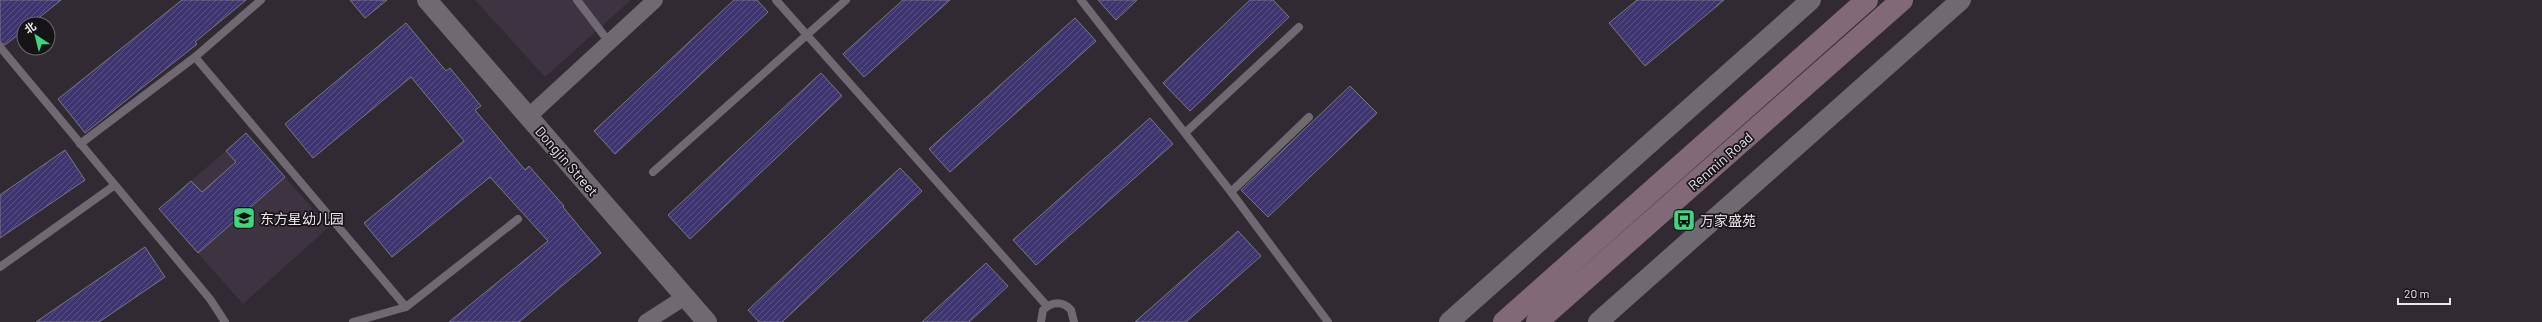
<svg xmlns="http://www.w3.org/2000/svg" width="2542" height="322" viewBox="0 0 2542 322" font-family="Barlow,'Noto Sans SC',sans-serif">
	<defs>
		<pattern id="building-hatch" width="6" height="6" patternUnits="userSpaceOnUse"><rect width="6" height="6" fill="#3e356f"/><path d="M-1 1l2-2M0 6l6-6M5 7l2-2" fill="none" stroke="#5a5284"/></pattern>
	</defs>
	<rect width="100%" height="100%" fill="#312a32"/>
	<path fill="#3e3340" d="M475,0H631L545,77Z
		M246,133L329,227L243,304L159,209Z"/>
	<path fill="url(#building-hatch)" stroke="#787883" d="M0,0H61L31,24H24V30L5,45L0,42Z
		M182,0H246L195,42L197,44L85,133L58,99Z
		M350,0H387L365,18Z
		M734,0H757L768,12L615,154L594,131Z
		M903,0H950L864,77L843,54Z
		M1098,0H1137L1116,20Z
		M1250,0H1273L1289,17L1190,111L1163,83Z
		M1637,0H1724L1645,66L1609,23Z
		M1075,18L1096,41L950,172L929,149Z
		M406,23L446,71L450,68L481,106L475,110L525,170L529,166L564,206L563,207L601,253L519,322H449L548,241L490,177L392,257L364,223L464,141L411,77L313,158L285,124Z
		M821,73L842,96L690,239L668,215Z
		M1350,86L1377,113L1268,217L1241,190Z
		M1150,118L1173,144L1036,265L1013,240Z
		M246,133L285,177L198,253L159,209L191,181L202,192L236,162L226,151Z
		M65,150L85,180L0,238V195Z
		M900,168L922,191L782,322H759L748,310Z
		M1238,231L1261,256L1186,322H1135Z
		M145,247L165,277L99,322H36Z
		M986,263L1008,286L969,322H922Z"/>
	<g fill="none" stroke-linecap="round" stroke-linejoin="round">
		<path stroke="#706971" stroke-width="8" d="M577,0L609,42
			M776,0L1047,306
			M1081,0L1231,192L1328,322
			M0,47L210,299L225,322
			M195,57L406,307
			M1185,133L1299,27
			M80,144L195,57L261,0
			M653,172L846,0
			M1231,192L1309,117
			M0,267L115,185
			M353,322L406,307L518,219
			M1041,322L1043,310C1052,301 1063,301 1071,310L1074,322"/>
		<path stroke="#706971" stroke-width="16" d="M528,117L655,0
			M646,322L685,297"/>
		<path stroke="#706971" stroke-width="20" d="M427,0L707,322
			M1449,322L1811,0
			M1598,322L1961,0"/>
		<path stroke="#826977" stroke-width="22" d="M1504,322L1867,0
			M1537,322L1902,0"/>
	</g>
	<defs>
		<g id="school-square" transform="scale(1.15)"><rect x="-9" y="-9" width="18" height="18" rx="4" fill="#3dd77e" stroke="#171417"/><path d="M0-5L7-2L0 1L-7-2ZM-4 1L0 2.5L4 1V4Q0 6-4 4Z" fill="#111"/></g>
		<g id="bus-square" transform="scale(1.15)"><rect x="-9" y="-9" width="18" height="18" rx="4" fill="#3dd77e" stroke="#171417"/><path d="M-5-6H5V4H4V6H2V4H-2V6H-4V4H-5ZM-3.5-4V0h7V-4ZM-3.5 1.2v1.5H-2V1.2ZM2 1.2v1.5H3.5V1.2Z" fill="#111"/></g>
	</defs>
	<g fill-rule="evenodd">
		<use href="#school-square" x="244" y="218"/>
		<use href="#bus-square" x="1684" y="220"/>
	</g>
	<g text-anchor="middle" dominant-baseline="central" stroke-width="3.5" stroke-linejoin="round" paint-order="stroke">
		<g font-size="14" fill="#ebe7ec" stroke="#171417">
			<text transform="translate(567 161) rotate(49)">Dongjin Street</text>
			<text transform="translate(1720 161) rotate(-41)">Renmin Road</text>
		</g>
		<g font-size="14" fill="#ebe7ec" stroke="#171417" text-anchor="start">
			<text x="260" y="218">东方星幼儿园</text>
			<text x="1700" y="220">万家盛苑</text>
		</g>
	</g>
	<g transform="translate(36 36) rotate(325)"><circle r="19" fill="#171417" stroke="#6c686c"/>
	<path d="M0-3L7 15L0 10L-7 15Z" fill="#3dd77e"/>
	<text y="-6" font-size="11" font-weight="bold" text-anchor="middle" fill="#ebe7ec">北</text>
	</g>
	<path d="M2398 298v6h52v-6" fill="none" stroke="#ebe7ec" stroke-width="2"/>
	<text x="2404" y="298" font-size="12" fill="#ebe7ec" stroke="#171417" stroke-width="3" paint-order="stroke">20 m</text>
</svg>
